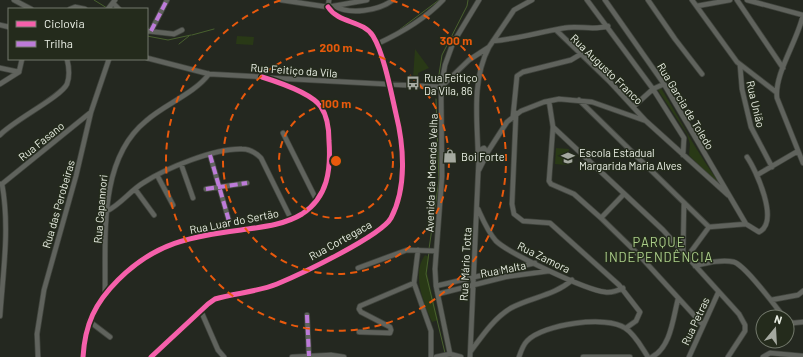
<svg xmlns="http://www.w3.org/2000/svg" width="803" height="357" viewBox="0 0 803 357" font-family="Barlow,sans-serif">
	<rect width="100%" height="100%" fill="#242820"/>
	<path fill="#293916" d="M237,36L254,37L253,45L236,44Z
		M415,49L429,68L418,73V80L413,79Z
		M661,88C681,121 698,155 721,185L720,187L689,155L690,144L687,134L658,90Z
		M556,148L569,149L567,165L555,164Z
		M425,255L429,257L427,273L438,320L432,322C424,302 411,275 425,255Z"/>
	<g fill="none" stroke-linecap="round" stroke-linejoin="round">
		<path stroke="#48602e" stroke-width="1" d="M94,0L107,8
			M399,30L439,0
			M192,35L214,29
			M147,36L168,40L191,35
			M179,44L189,36
			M438,81L442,55L467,6L468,0
			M429,249L439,180L436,99
			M429,252L426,274L445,353"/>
		<g stroke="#41453e" stroke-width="6">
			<path id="minor" d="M14,0L31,9
				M281,0L328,7L367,0
				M587,0L653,89L684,138L683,155
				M605,0L664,84L746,224
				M648,0L675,39L702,74
				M692,0L737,62L776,92
				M737,0L783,68
				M747,0L803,15C798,40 774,74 777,98L803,163
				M113,3L119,9
				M334,6C350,15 378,11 393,0
				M697,6L730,0
				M328,7L329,0
				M70,9L75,7L85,9
				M108,9L115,0
				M0,25L9,27
				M556,30L609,81L646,121
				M147,31L174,34L182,30
				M151,31L167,0
				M493,41C517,39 540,32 564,28C579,25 593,31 608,26
				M377,44C401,33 424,20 443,0
				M147,58L209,74L264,77
				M740,65L742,89L751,127L772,167
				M0,68L19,72L22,59
				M271,78L441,87
				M0,84L19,72
				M441,87L469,60L489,47L514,10L532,0
				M579,100L709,227L746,224L759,232C780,222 756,170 747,157
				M549,101L553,127L549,181L551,184L574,194L601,218L639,255L703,325
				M633,107L653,89L664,84
				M516,113L512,204L514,214L523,221L550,223L619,285L640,312L636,321L626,328
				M513,116L517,76L523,72L571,60L581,54
				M553,127L663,230L739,314L745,325V331L728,357
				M283,133L317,201
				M0,135C14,120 61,97 67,84C70,76 69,67 67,59
				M478,151L484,148L487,153L483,157L478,153C477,118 472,79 489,47
				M487,153L507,122L521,111L544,102L559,99L592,102L646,121L728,195
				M210,155L229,221
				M181,164L193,198
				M479,170L486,156
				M157,175L173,205
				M757,175L798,151
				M0,184H2C10,228 3,272 0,316
				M2,184L91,112
				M135,189L154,215
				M206,189L247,183
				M478,209C483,220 488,232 496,241C510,254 586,290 605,292C611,293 617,291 623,288
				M107,211C121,204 130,191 143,183C166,168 215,148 242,149C249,149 256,153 261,158L291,219
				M601,218L624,194
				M418,250L414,283L431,331V357
				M683,253L684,203
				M687,257L709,227
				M695,266C707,263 722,259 734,262C746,266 775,306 784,317
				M358,268L407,250L436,251
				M436,286L535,263
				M105,292C106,237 98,160 146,121C165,104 194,94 209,74
				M438,294L505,277L549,271
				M771,300L798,295L803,291
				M201,311L218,350L224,357
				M307,315L309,356
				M787,320L793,323L803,322
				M89,321L110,337
				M359,332L390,333L391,330L390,327L361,312L359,309L360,306L414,283
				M471,351C482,336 494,318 511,308C531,297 554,296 572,280
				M450,354L436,286L435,269L442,176L441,87L445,65L453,43L479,0
				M38,357L37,334L44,290L76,176L91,112L109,59
				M83,357C85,324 95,303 118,280C156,242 190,237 241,230C262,227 284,225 302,214C328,197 331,170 329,141C329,130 328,117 321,107C312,93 278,82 262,77
				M151,357L208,304L215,299C235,293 257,292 277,284C299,275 381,236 391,218C407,188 404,146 396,114C391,92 384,54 373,36C363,20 339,24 328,7
				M292,357L331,355L344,357
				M436,357L450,354L461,357
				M470,357L479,154
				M519,357C521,351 523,345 527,341C543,324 607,315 625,328C635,334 642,348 648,357
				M583,357H630
				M652,357C671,347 673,318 678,299
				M689,357L718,293
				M763,357L770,353L803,356"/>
		</g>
		<use href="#minor" stroke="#60635d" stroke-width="4.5"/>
		<path stroke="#bd7bd9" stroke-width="4" stroke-dasharray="8 4" stroke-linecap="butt" d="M151,31L167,0
			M210,155L229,221
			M206,189L247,183
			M307,315L309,356"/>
		<g stroke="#242b1c" stroke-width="8">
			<path id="cycleway" d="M83,357C85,324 95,303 118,280C156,242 190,237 241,230C262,227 284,225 302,214C328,197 331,170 329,141C329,130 328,117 321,107C312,93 278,82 262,77
				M151,357L208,304L215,299C235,293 257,292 277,284C299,275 381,236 391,218C407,188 404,146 396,114C391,92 384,54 373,36C363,20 339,24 328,7"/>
		</g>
		<use href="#cycleway" stroke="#f560ab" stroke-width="5"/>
	</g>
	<g fill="none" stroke="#e8590c" stroke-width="2" stroke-dasharray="7 5">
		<circle cx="336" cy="161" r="57"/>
		<circle cx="336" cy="161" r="113"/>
		<path d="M391 0A170 170 0 1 1 281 0"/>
	</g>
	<defs>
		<g id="bus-bare" transform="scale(1.08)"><path d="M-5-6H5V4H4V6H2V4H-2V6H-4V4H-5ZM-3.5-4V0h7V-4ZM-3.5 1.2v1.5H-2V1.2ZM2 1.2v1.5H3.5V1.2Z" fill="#a5a9a0" stroke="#242b1c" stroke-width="2.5" paint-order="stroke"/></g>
		<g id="shop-bare" transform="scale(1.08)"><path d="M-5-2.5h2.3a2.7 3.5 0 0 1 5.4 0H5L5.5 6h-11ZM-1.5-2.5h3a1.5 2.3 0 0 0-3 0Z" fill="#a5a9a0" stroke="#242b1c" stroke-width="2.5" paint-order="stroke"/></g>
		<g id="school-bare" transform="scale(1.08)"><path d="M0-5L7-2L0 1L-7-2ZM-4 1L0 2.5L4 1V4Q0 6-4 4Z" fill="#a5a9a0" stroke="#242b1c" stroke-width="2.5" paint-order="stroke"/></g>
	</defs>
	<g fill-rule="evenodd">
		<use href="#bus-bare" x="413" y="83"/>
		<use href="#shop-bare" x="450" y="156"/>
		<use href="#school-bare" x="568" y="158"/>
	</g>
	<g text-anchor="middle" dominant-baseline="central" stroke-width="3" stroke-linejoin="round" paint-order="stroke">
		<g font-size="11" fill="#eaefe5" stroke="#242b1c">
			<text transform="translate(607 69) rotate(44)">Rua Augusto Franco</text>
			<text transform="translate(294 70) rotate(4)">Rua Feitiço da Vila</text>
			<text transform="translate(756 104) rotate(77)">Rua União</text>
			<text transform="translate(686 106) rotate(59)">Rua Garcia de Toledo</text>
			<text transform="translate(41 141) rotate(-39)">Rua Fasano</text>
			<text transform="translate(431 173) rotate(-88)">Avenida da Moenda Velha</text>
			<text transform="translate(58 204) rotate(-74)">Rua das Perobeiras</text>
			<text transform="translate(100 209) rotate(-85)">Rua Capannori</text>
			<text transform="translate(234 221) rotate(-11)">Rua Luar do Sertão</text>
			<text transform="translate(340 240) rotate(-29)">Rua Cortegaca</text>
			<text transform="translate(544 257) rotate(26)">Rua Zamora</text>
			<text transform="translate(465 264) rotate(-87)">Rua Mário Totta</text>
			<text transform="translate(503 269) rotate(-11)">Rua Malta</text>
			<text transform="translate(695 321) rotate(-65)">Rua Petras</text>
		</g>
		<g font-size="11" fill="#eaefe5" stroke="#242b1c" text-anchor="start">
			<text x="424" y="77">Rua Feitiço<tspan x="424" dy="13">Da Vila, 86</tspan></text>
			<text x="579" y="152">Escola Estadual<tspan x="579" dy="13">Margarida Maria Alves</tspan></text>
			<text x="461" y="156">Boi Forte</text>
		</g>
		<g font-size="13" letter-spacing="1" fill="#abce89" stroke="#242b1c">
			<text x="659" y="242">PARQUE<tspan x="659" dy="15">INDEPENDÊNCIA</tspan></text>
		</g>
	</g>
	<circle cx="336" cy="161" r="6" fill="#e8590c" stroke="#242b1c" stroke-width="2"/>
	<g font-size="12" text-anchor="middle" font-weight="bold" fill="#e8590c" stroke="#242b1c" stroke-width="3" stroke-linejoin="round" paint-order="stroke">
		<text x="456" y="45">300 m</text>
		<text x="336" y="52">200 m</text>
		<text x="336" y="108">100 m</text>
	</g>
	<rect x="8" y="8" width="140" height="52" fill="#242b1c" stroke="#73796c"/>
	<rect x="16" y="21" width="20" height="6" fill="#f560ab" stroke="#73796c"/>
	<text x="44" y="28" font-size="12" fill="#eaefe5">Ciclovia</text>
	<rect x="16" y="41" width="20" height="6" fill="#bd7bd9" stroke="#73796c"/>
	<text x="44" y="48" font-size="12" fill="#eaefe5">Trilha</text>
	<g transform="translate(775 329) rotate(18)"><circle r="19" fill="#242b1c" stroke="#73796c"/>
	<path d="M0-3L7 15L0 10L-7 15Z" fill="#a5a9a0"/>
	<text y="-6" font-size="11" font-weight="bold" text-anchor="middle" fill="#eaefe5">N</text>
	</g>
</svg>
